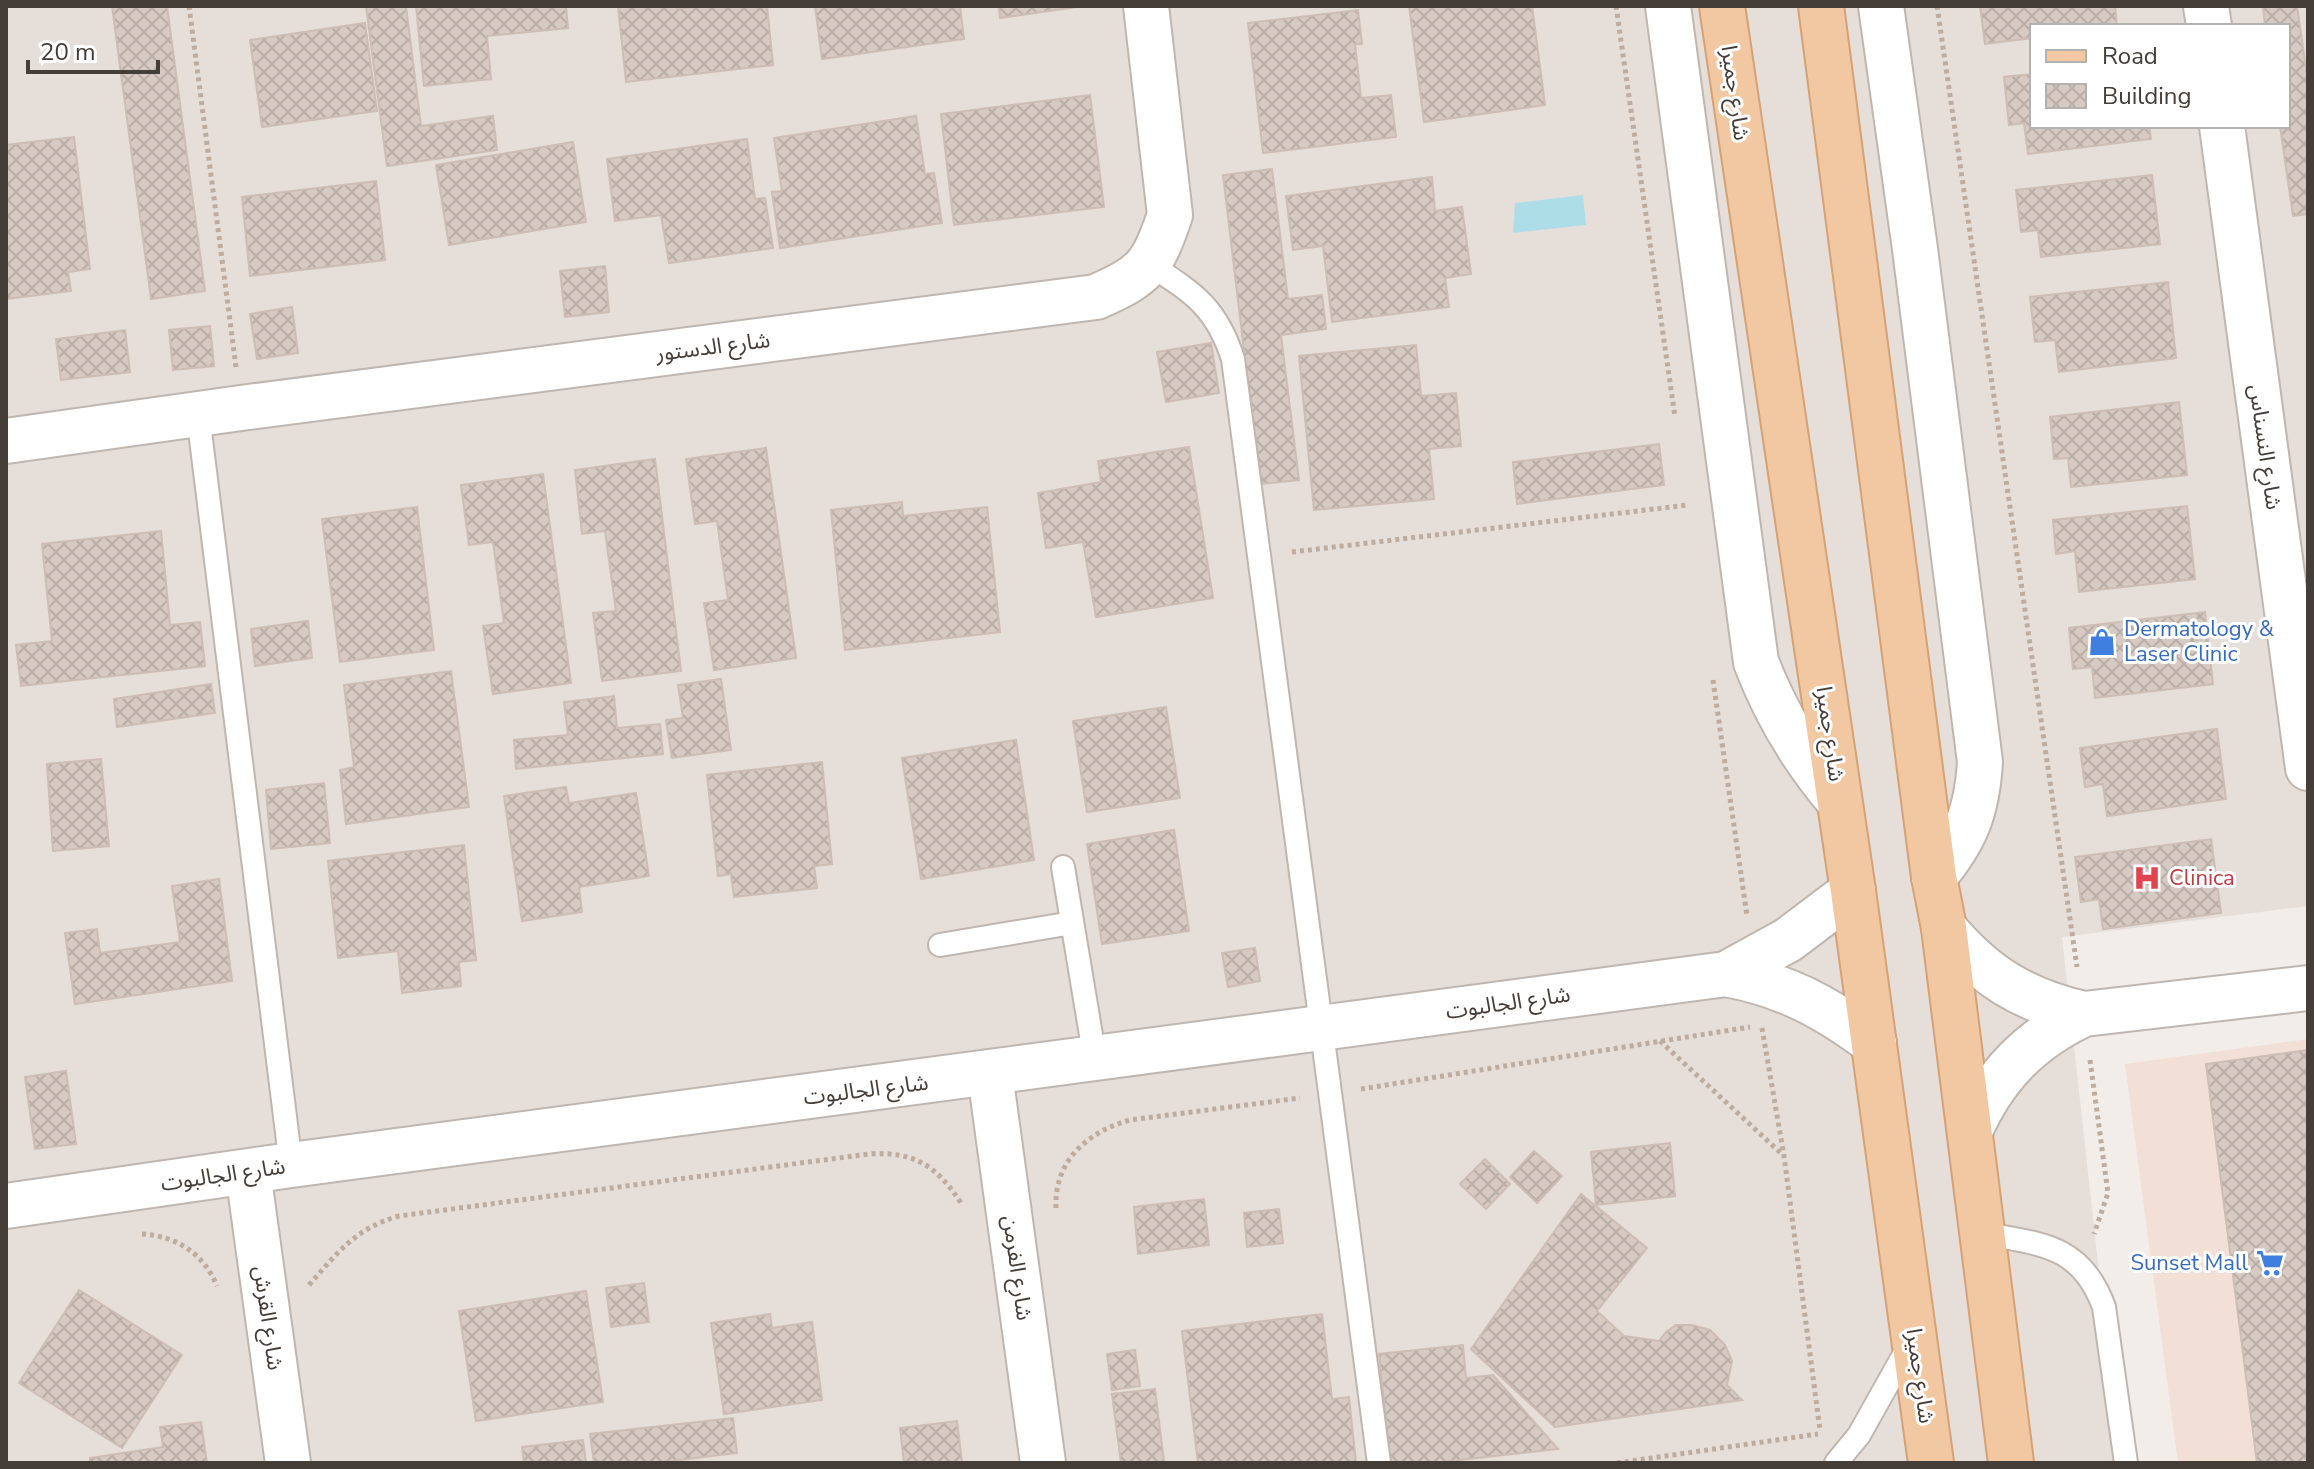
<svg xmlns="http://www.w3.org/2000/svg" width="2314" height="1469" viewBox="0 0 2314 1469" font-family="'Nunito Sans','Noto Sans Arabic',sans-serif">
	<defs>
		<pattern id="building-cross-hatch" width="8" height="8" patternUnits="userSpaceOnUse" patternTransform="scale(2)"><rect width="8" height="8" fill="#d6cac3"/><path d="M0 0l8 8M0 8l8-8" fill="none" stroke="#b9aea8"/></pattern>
	</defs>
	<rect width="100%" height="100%" fill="#f2ede9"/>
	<path fill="#e6ded8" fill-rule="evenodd" d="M6,6H2308V906L2062,937L2120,1463H6ZM2032,26H2288V126H2032Z"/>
	<path fill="#f2e0d7" d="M2308,1039V1463H2178L2125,1064Z"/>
	<path fill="#addee8" d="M1583,195L1586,225L1513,233L1515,203Z"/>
	<path fill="url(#building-cross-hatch)" stroke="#cdbdb4" stroke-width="2" d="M112,6H167L205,291L151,299Z
		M366,6H406L421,126L493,116L497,150L387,166Z
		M416,6H566L568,28L487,36L491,79L424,86Z
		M618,6H677V9L703,6H767L773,65L626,82Z
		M815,6H960L964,39L822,59Z
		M999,6H1078V7L1000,18Z
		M1409,6H1532L1545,105L1424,122Z
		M1980,6H2115L2117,26H2032V38L1985,44Z
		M2263,6H2297L2308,82V214L2293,216L2280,126H2288V26H2265Z
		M1358,10L1362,44H1355L1361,98L1391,95L1396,137L1263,153L1248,23Z
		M365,23L377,111L262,127L250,40Z
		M2032,74V126H2149L2151,139L2028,154L2024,123L2009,125L2004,77Z
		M1090,95L1104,207L954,225L941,114Z
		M916,116L925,174L934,173L942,223L780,248L772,192L782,191L774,138Z
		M74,137L90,269L68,272L71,291L6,299V145Z
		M747,139L755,199L765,198L773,248L669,263L661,215L615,221L607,159Z
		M573,142L586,222L449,245L436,165Z
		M1272,169L1288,299L1322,295L1326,329L1281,335L1299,480L1260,484L1223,175Z
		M2152,175L2160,244L2041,257L2038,230L2021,232L2016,190Z
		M1432,177L1435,211L1462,207L1471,274L1445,278L1449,307L1332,322L1323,246L1293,250L1286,196Z
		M376,181L385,260L250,276L242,197Z
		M605,266L609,312L565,317L560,271Z
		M2168,282L2176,358L2059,372L2055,340L2035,342L2030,297Z
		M292,307L298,353L257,359L250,314Z
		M210,326L214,366L173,370L169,330Z
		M125,330L130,372L61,380L56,339Z
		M1211,343L1219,393L1166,402L1157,352Z
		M1416,345L1421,396L1456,393L1461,446L1429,449L1434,499L1314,510L1299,356Z
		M2179,402L2187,475L2071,487L2068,458L2054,459L2050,417Z
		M1659,444L1664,485L1517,504L1513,462Z
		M1189,447L1213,598L1096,617L1083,542L1046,548L1038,493L1101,482L1098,461Z
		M766,448L796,658L714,670L704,603L728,600L717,521L695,524L686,459Z
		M655,459L681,671L602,681L593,613L616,611L605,531L582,534L575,470Z
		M543,474L571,683L493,694L483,626L504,623L493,542L469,545L461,485Z
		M902,502L903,516L987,507L1000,632L845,650L831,510Z
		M2187,506L2195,579L2079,592L2075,551L2056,554L2053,520Z
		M417,507L434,650L340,662L322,519Z
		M161,531L170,625L200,622L205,666L21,686L16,645L52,641L42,544Z
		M2205,612L2213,684L2095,698L2092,667L2073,669L2069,628Z
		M308,621L312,658L255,666L251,629Z
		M451,671L469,807L346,824L340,770L354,767L344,685Z
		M721,679L731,750L672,758L666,720L683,718L678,685Z
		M211,684L215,713L117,727L114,699Z
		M614,696L617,728L660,724L663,754L516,769L514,740L568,735L564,702Z
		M1166,707L1180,798L1087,812L1073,721Z
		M2217,729L2226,799L2107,816L2103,784L2085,787L2080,748Z
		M1016,740L1034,860L921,879L902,758Z
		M101,759L109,846L53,851L47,764Z
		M822,762L832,864L814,866L817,888L734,897L731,874L718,876L707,775Z
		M324,783L330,843L271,849L266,790Z
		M566,787L569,803L636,793L649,876L579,887L582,912L522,921L504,796Z
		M1174,830L1189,931L1102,944L1087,844Z
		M2211,839L2221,913L2103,929L2099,899L2081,902L2075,857Z
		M464,845L476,960L459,962L461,986L402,993L398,951L338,958L328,861Z
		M219,879L232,981L75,1004L65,933L97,929L100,953L180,942L172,886Z
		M1255,948L1260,981L1228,987L1222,953Z
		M2308,1050V1463H2257L2206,1064Z
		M66,1071L76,1144L35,1149L25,1077Z
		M1670,1143L1675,1196L1596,1205L1591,1152Z
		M1534,1151L1562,1176L1537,1203L1510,1177Z
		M1485,1159L1510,1184L1486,1209L1460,1184Z
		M1581,1194L1647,1248L1597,1311L1624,1336L1659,1341L1666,1332L1676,1325H1692L1710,1330L1725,1345L1732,1361L1727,1385L1742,1400L1555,1427L1471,1349Z
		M1204,1199L1209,1245L1138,1254L1134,1207Z
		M1279,1209L1283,1243L1247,1247L1244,1213Z
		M644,1283L649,1322L611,1327L606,1288Z
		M79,1290L182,1355L122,1448L19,1383Z
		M586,1291L603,1402L476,1421L459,1311Z
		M770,1314L772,1328L812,1322L822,1400L724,1414L711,1323Z
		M1322,1314L1332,1399L1349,1397L1356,1463H1198L1182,1331Z
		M1463,1345L1466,1378L1493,1375L1558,1449L1433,1463H1390L1379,1354Z
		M1135,1350L1140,1386L1112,1390L1107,1354Z
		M1155,1389L1164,1462L1121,1463L1112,1394Z
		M733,1418L737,1453L656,1463H594L590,1434Z
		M957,1421L962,1462L904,1463L900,1428Z
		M201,1422L207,1463H90V1458L163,1447L160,1427Z
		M583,1440L586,1463H524L522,1447Z"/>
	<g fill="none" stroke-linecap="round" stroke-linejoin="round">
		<g stroke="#c0b6b0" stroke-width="26">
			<path id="lane" d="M1149,264C1193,293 1216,306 1233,359L1379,1463
				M198,415L291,1165
				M1063,867L1095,1059
				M940,945L1072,923
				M1981,1233C2040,1244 2081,1244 2104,1307L2126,1463
				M1836,1463L1859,1435L1910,1344"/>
		</g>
		<g stroke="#c0b6b0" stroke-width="48">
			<path id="street" d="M1668,6L1756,662C1776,714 1803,759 1839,801
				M1881,6L1915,249L1980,762C1977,811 1966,839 1934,877
				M2206,6L2209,26
				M2222,126L2308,768
				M6,441L241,408L1096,297C1146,275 1152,267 1170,215L1146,6
				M1944,928C1984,976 2023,1000 2084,1014
				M1726,974L1788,940L1853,891
				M990,1074L1043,1463
				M1970,1131C1994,1076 2030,1039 2084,1014L2308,988
				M248,1172L288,1463
				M6,1206L291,1165L1726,974C1785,985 1826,1007 1874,1043"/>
		</g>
		<g stroke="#d5a175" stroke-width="48">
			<path id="primary" d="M1722,6L1853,891L1931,1463
				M1821,6L1934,877L1944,928L2011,1463"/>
		</g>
		<path stroke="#bdaca0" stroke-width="5" stroke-dasharray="4 4" stroke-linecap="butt" d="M189,6L236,367
			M1616,6L1675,417
			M1937,6L2077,967
			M1292,552L1688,505
			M1713,680L1747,916
			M1762,1028L1784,1156L1820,1430
			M1660,1041L1783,1155
			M2090,1060L2108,1193L2094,1234
			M1361,1089L1750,1027
			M1056,1208C1054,1161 1087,1132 1130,1120L1300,1098
			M142,1234C177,1236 204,1254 217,1286
			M309,1285C338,1252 356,1228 399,1216L869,1154C914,1151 937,1166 961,1203
			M1617,1463L1818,1434"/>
		<use href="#lane" stroke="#fff" stroke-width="22"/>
		<use href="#street" stroke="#fff" stroke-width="44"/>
		<use href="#primary" stroke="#f2c8a3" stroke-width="44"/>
	</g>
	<defs>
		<g id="shop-bare" transform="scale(2.16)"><path d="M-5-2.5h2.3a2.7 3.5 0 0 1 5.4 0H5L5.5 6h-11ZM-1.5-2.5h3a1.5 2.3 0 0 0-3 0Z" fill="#3f7fe0" stroke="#fff" stroke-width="2.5" paint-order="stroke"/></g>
		<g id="hospital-bare" transform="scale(2.16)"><path d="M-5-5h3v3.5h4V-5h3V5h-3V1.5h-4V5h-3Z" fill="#e0444e" stroke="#fff" stroke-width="2.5" paint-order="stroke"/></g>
		<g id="supermarket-bare" transform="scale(2.16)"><path d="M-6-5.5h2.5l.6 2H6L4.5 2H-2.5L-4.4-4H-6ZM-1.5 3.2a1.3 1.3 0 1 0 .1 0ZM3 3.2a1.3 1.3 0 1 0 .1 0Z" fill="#3f7fe0" stroke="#fff" stroke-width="2.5" paint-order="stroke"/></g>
	</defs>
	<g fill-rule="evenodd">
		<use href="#shop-bare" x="2102" y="642"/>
		<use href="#hospital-bare" x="2147" y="878"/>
		<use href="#supermarket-bare" x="2270" y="1263"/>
	</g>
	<g text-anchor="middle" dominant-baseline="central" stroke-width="6" stroke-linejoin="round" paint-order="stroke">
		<g font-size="22" fill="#453d38" stroke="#fff">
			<text transform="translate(1735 93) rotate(82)">شارع جميرا</text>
			<text transform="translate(713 347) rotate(-7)">شارع الدستور</text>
			<text transform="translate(2265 447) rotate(82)">شارع النسناس</text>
			<text transform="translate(1830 734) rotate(82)">شارع جميرا</text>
			<text transform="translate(1508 1003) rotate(-8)">شارع الجالبوت</text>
			<text transform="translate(866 1090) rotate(-7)">شارع الجالبوت</text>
			<text transform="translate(223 1175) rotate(-8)">شارع الجالبوت</text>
			<text transform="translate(1017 1268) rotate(82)">شارع الفرمن</text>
			<text transform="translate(268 1318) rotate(82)">شارع القرش</text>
			<text transform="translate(1920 1376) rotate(82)">شارع جميرا</text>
		</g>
		<g font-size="22" fill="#366cbe" stroke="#fff" text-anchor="start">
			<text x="2124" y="629">Dermatology &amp;<tspan x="2124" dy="25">Laser Clinic</tspan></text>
			<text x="2248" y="1263" text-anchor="end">Sunset Mall</text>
		</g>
		<g font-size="22" fill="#be3a42" stroke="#fff" text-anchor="start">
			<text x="2169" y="878">Clinica</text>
		</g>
	</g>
	<rect width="2314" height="1469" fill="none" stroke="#453d38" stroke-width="16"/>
	<rect x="2030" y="24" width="260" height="104" fill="#ffffff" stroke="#b5b1af" stroke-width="2"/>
	<rect x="2046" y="50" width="40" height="12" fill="#f2c8a3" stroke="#b5b1af" stroke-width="2"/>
	<text x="2102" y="64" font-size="24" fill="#453d38">Road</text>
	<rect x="2046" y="84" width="40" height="24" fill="url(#building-cross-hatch)" stroke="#b5b1af" stroke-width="2"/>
	<text x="2102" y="104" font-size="24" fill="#453d38">Building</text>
	<path d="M28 60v12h130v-12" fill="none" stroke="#453d38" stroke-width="4"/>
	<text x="40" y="60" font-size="24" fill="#453d38" stroke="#ffffff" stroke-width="6" paint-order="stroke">20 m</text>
</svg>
